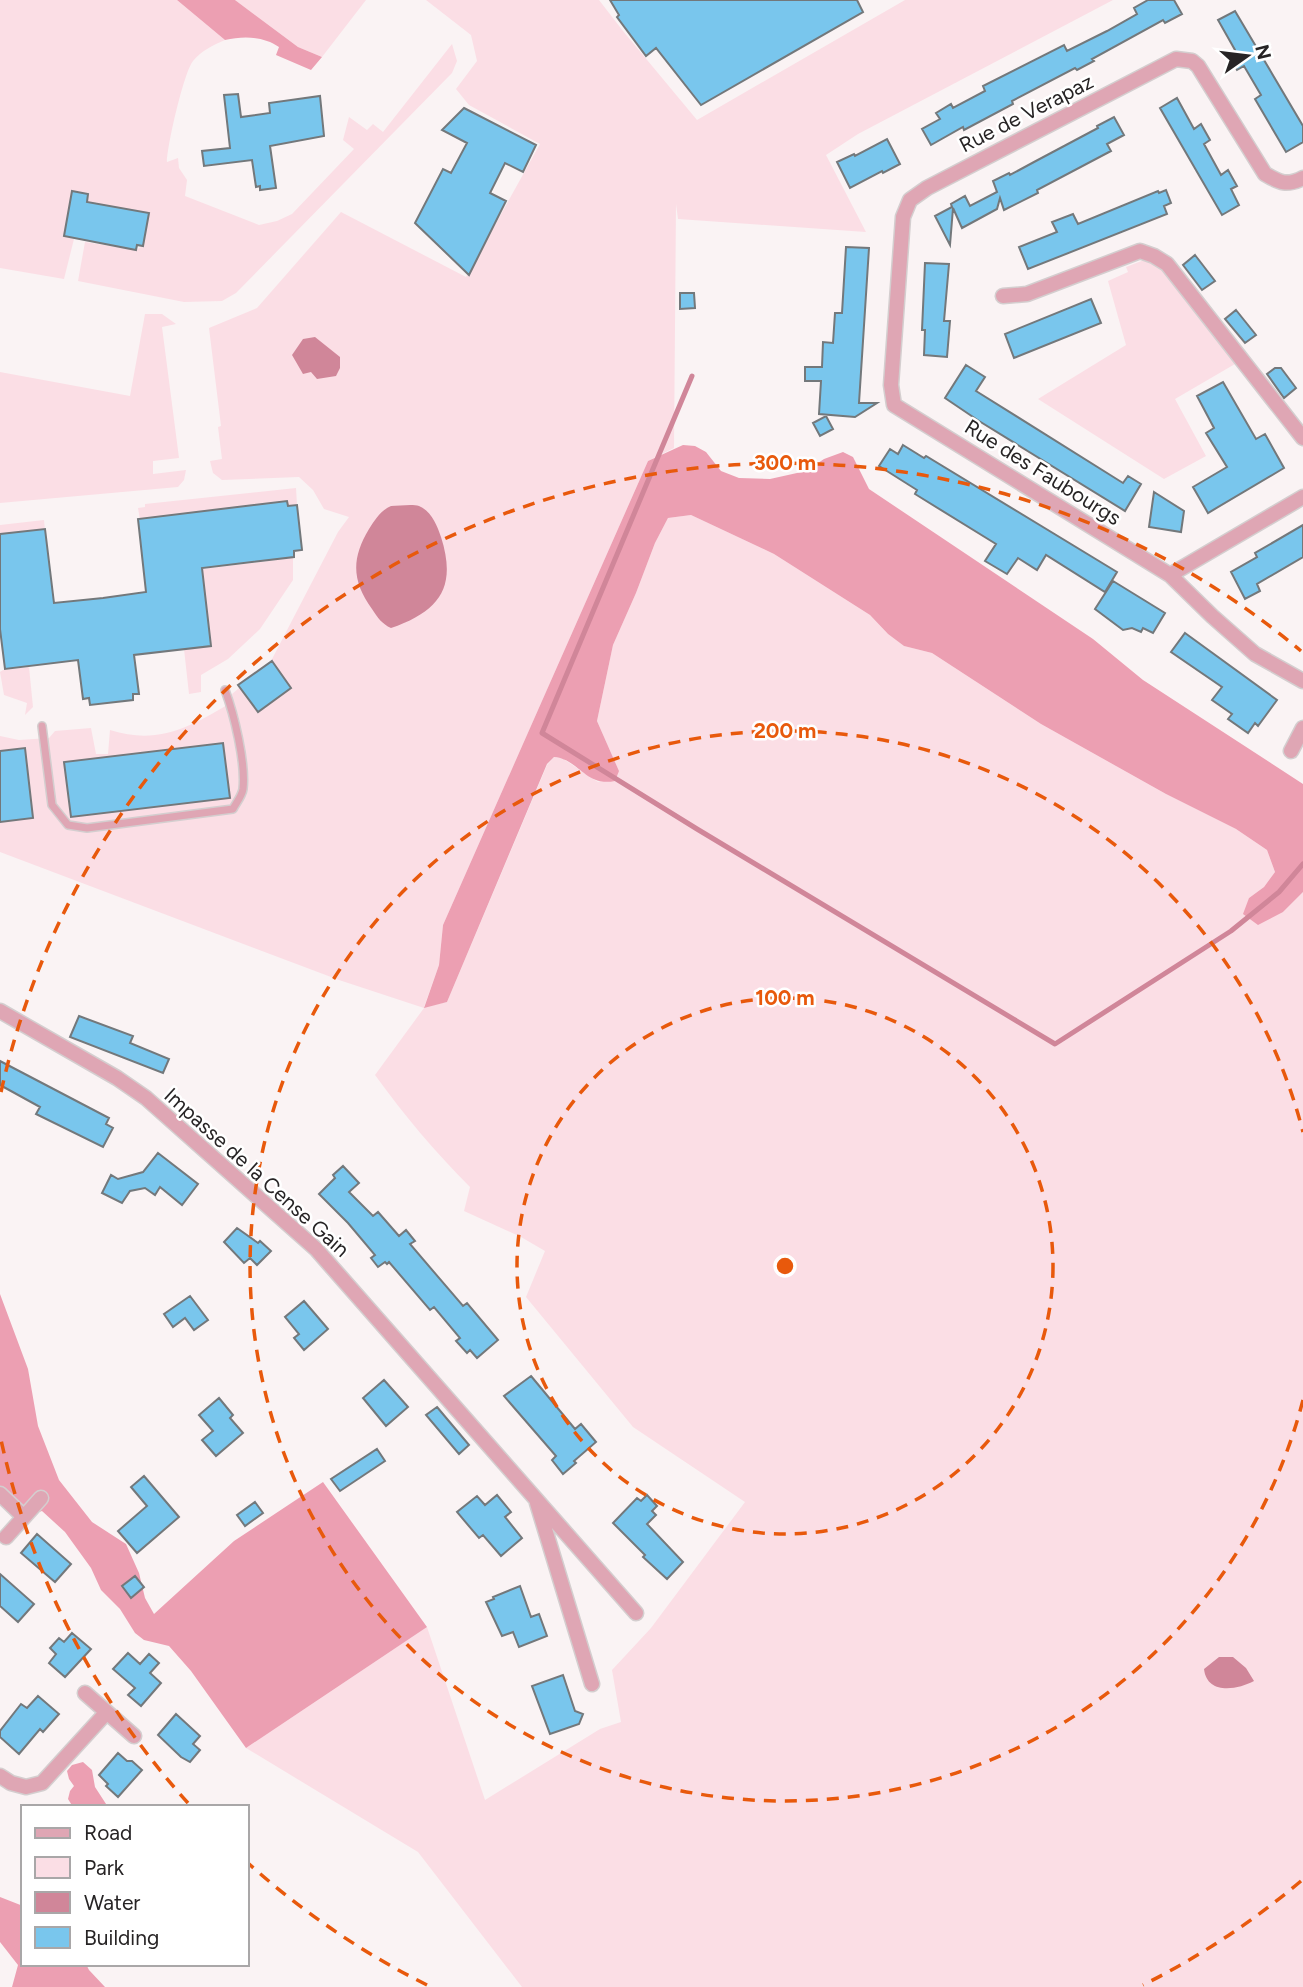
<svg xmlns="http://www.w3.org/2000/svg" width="1303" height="1987" viewBox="0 0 1303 1987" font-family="Figtree,sans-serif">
	<rect width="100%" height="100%" fill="#faf3f4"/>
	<path fill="#fbdee5" d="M0,0H177L225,40C213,45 201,51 193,61C184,72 167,146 167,162L178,158L179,168L187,180L185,196L259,225L277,221L292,214L354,149L343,140L349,117L367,130L373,124L383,132L452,44L457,61L452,73L236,293L222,301L184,302L78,281L85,242L136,250L143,246L149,214L87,202L72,192L64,236L74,239L64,279L0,268Z
		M235,0H366L322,57L298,47Z
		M426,0H599L623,31L697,120L905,0H1113L858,134L826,155L866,232L678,219L676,204L674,448L648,461L443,925L439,965L424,1007L447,1002L547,765L554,757L562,758L598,782L619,771L597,721L613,645L636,593L655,543L668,518L691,515L774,554L870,615L888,634L904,646L932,653L1041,724L1166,794L1236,829L1267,850L1275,872L1264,887L1249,898L1283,912L1303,892V1987H522L418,1852L246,1748L427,1627L485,1800L600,1729L621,1722L612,1670L651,1628L745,1502L633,1427L526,1297L545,1251L521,1237L464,1211L470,1187C435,1152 404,1115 375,1075L424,1008L339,980L0,852V736L19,740L49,738L55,731L91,728L96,754H108L110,730C157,745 188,728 227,705L245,795L232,694L271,661L338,532L349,517L324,509L313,490L299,477L222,480L213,473L210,461L222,459L218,427L221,426L209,328L257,308L341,212L466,277L540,144L469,105L456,89L477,61L471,35Z
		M1144,260L1153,263L1162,269L1235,364L1175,399L1206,456L1164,479L1038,399L1126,345L1108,281L1128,272L1126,267Z
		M145,314H162L176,324L162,327L179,458L153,461V474L186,470L184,480L178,487L0,503V372L130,396Z
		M296,488L297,505L288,507L287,502L140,520L138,508L145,507V504Z
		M44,520L45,530L0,535V525Z
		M293,558V580L260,629L228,659L201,675V692L189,694L184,649L210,646L202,569Z
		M29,667L33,707L25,715L27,703L4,695L0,672L3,670Z"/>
	<path fill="#ec9fb2" d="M177,0H235L298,47L322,57L311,70L276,55L279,47C263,36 243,36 225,40Z
		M683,445L695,446L706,452L721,471L739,478L770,479L806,471L824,459L843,452L853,457L869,489L1093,639L1143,680L1303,784V892L1283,912L1258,925L1243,914L1249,898L1264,887L1275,872L1267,850L1236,829L1166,794L1041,724L932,653L904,646L888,634L870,615L774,554L691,515L668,518L655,543L636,593L613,645L597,721L619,771L615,781C585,787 579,759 554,757L547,764L447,1002L424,1008L439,965L443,925L648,461Z
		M0,1294L28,1369L38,1426L59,1480L92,1522L126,1544L139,1573L145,1598L154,1614L234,1541L323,1482L427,1627L246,1748L191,1671L169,1646L144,1640L135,1633L120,1609L101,1590L91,1568L65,1532L42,1511L24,1517L0,1494Z
		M83,1762L92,1770L95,1787L108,1807H73L68,1799L70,1791L74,1786L69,1779L67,1771L72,1765Z
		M0,1897L23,1906V1964H86L89,1970L105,1987H12L18,1965L0,1942Z"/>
	<path fill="#d08699" d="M315,337L340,357V368L336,376L317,379L311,372L303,374L292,355L303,339Z
		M391,506C399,506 412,504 419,506C431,511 437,525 441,537C457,587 440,611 391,628C382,624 378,618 372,609C352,581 351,559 369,529C375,520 380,511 391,506Z
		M1219,1657H1233L1246,1668L1254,1681C1237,1690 1207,1695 1204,1669Z"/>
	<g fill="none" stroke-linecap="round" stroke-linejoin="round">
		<path stroke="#d08699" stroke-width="5" d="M692,376L542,733L697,829L1055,1044L1231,931L1279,892L1303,864"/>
	</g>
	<path fill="#79c6ed" stroke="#73787b" stroke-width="2" d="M610,0H857L863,12L701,105L656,48L646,56L617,17L619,15Z
		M1148,0H1174L1182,14L1165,23L1163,20L1092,59L1094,61L1077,70L1075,68L1012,101L1013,104L964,130L963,127L931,145L922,129L940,119L936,113L951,104L953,108L985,91L983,86L1064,45L1067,51L1107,31L1137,14L1134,8Z
		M1235,11L1303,126V142L1286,152L1255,99L1261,95L1244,66L1237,70L1228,54L1235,50L1218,20Z
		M238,94L241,117L270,113L269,103L320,96L324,136L270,146L276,188L260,190V186L256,187L252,160L204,166L202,151L230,148L224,95Z
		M1177,98L1194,129L1201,124L1210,140L1204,144L1221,175L1228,170L1237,186L1231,189L1239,205L1222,215L1160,108Z
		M464,108L536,145L523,172L505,163L490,193L506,201L469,275L415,223L443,169L451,173L467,143L442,130Z
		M1114,117L1124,135L1107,144L1111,151L1037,190L1038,193L1004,210L1000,198L997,209L962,228L953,208L950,245L935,216L952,207L951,204L965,196L970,206L997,192L993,181L1009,173L1010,175L1034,162L1098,128L1097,126Z
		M887,139L900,164L883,173L882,171L850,188L837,162L854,154L855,156Z
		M1166,190L1171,203L1164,206L1167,214L1028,269L1019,247L1057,232L1052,222L1073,214L1078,224L1158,191L1159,193Z
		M72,191L88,194L87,202L149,213L143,246L137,245L136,250L64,236Z
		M846,247L869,248L859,403H877L855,417L819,414L821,381H805V367H822L823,342L833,343L835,313H842Z
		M1195,255L1215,281L1202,290L1183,265Z
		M925,263L949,264L944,321H950L947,357L924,355L925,330H922Z
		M680,293H694L695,308L680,309Z
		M1091,299L1101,323L1014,358L1005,334Z
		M1236,310L1256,335L1245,343L1225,319Z
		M966,365L985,377L976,391L1123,483L1128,476L1141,484L1125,511L979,421L945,398Z
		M1275,368H1281L1296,388L1284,398L1267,374Z
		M1223,382L1256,439L1265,434L1284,468L1208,513L1193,487L1227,467L1206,433L1214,428L1197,396Z
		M826,416L833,429L820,436L813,423Z
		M903,445L924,458L926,456L1117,572L1105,592L1046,555L1037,570L1018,558L1007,574L985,561L996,544L915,494L917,490L879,466L890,449L898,454Z
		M1154,492L1184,511L1181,532L1149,527Z
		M287,501L288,506L297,505L302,550L294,551V557L202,568L211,646L134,655L139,694H133V700L90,705L89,698L83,699L78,660L5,669L0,629V534L45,529L54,603L103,598L146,592L138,519Z
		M1303,525V557L1257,584L1260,591L1245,599L1231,572L1257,557L1255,553Z
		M1113,581L1165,613L1153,633L1143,628L1141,632L1132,628L1123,630L1095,609Z
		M1185,633L1277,700L1258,726L1255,723L1248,733L1228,719L1232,714L1212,700L1222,687L1171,652Z
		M272,661L291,688L258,712L238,685Z
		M223,743L230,798L71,817L64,762Z
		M25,748L33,818L0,822V751Z
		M79,1016L133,1036L130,1043L169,1059L163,1073L70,1037Z
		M0,1061L109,1118L106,1124L113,1128L103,1147L36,1114L40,1107L0,1085Z
		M158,1153L198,1184L182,1205L160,1187L155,1195L145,1188L130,1191L122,1203L102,1193L111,1175L118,1179L143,1172Z
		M343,1166L359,1183L349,1192L373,1216L378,1212L399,1236L406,1230L415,1241L410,1244L463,1306L467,1303L498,1340L477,1358L470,1350L467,1353L456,1341L460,1338L434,1307L430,1310L389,1262L387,1264L385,1262L378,1267L371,1258L375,1255L348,1223L319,1194L335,1178L333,1175Z
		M237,1228L258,1243L260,1241L271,1251L257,1265L250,1258L244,1263L224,1242Z
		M190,1296L208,1320L194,1330L185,1318L173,1327L164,1314Z
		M304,1301L328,1329L304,1350L294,1338L299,1334L285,1317Z
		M531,1376L575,1429L581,1424L596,1442L574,1461L576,1463L563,1474L552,1460L556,1456L504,1396Z
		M384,1380L408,1407L386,1426L363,1398Z
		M219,1398L233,1415L230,1418L243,1433L216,1456L202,1440L213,1431L199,1415Z
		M437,1407L469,1445L459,1454L426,1415Z
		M377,1449L385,1461L340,1491L331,1479Z
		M144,1476L179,1517L137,1553L118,1531L147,1506L131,1487Z
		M497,1495L511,1512L505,1517L522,1538L501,1556L483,1535L479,1538L457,1512L477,1496L485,1505Z
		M647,1495L657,1506L652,1511L656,1515L647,1524L683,1562L667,1579L643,1557L645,1555L613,1523L637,1498L641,1501Z
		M255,1502L263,1513L245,1526L237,1515Z
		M37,1534L71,1564L55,1582L21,1553Z
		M0,1574L34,1604L18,1622L0,1606Z
		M135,1576L144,1587L131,1598L122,1586Z
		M520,1586L531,1617L539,1614L547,1636L519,1647L513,1632L502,1636L486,1602L494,1599L493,1597Z
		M72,1633L91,1649L65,1677L49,1663L56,1654L50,1648L59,1638L64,1642Z
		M128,1653L140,1664L149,1654L159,1663L150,1673L161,1683L141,1706L128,1695L135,1688L113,1669Z
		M563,1675L575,1711L583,1714L579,1724L550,1734L532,1686Z
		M38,1696L59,1714L43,1732L40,1729L19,1754L0,1737V1731L21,1704L27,1708Z
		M176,1714L200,1736L193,1744L200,1750L190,1762L181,1757L158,1735Z
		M118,1753L127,1761H132L142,1770L118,1797L106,1786L108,1784L99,1775Z"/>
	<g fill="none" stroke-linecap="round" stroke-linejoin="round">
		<g stroke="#d4cecf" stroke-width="10">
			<path id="service" d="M42,726L52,805L68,825L87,828L233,809C236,803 242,796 243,789C246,763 234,714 225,690"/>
		</g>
		<g stroke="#d4cecf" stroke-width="17">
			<path id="minor" d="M1303,178C1287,186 1280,183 1265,174L1198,66L1192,61L1176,59L927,188L910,200L903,217L891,385L894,405L1170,575L1212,616L1255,654L1303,681
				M1003,296L1027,294L1140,251L1154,256L1167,264L1303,438
				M1170,575L1303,497
				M1291,751L1303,728
				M0,1011L117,1078L146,1098L316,1249L636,1613
				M0,1494L24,1517
				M537,1503L592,1684
				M6,1537L41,1498
				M85,1693L134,1736
				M0,1776L11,1783L26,1787L42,1783L106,1713"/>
		</g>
		<use href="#service" stroke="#dfa6b4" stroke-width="7"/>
		<use href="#minor" stroke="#dfa6b4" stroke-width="14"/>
	</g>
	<g fill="none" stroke="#e8590c" stroke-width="3.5" stroke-dasharray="12 9">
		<circle cx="785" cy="1266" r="268"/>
		<path d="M1303 1400A535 535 0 1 1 1303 1132"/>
		<path d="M1301 1881A803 803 0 0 1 1143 1985M427 1985A803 803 0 0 1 248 1863M188 1803A803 803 0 0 1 1 1440M1 1092A803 803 0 0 1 1301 651"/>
	</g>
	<g text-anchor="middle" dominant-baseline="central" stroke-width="5" stroke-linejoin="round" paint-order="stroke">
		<g font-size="21" fill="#272425" stroke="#fff">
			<text transform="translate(1026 113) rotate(-27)">Rue de Verapaz</text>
			<text transform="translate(1043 472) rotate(32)">Rue des Faubourgs</text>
			<text transform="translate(257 1172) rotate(42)">Impasse de la Cense Gain</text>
		</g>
	</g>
	<circle cx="785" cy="1266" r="10" fill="#e8590c" stroke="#fff" stroke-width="3.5"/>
	<g font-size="21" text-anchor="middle" font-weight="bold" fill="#e8590c" stroke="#fff" stroke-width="5" stroke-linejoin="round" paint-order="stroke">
		<text x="785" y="470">300 m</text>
		<text x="785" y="738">200 m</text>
		<text x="785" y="1005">100 m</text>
	</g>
	<rect x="21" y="1805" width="228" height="161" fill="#ffffff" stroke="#a9a7a8" stroke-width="2"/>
	<rect x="35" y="1828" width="35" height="10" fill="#dfa6b4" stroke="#a9a7a8" stroke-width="2"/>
	<text x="84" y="1840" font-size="21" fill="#272425">Road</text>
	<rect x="35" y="1857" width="35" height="21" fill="#fbdee5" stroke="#a9a7a8" stroke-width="2"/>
	<text x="84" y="1875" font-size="21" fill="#272425">Park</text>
	<rect x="35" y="1892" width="35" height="21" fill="#d08699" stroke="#a9a7a8" stroke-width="2"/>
	<text x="84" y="1910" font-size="21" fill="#272425">Water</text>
	<rect x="35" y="1927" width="35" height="21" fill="#79c6ed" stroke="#a9a7a8" stroke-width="2"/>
	<text x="84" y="1945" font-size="21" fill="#272425">Building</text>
	<g transform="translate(1247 56) rotate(76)" stroke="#ffffff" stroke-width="5" paint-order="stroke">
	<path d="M0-5L12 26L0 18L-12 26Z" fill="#272425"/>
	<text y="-10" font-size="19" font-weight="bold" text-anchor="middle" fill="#272425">N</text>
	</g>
</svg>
